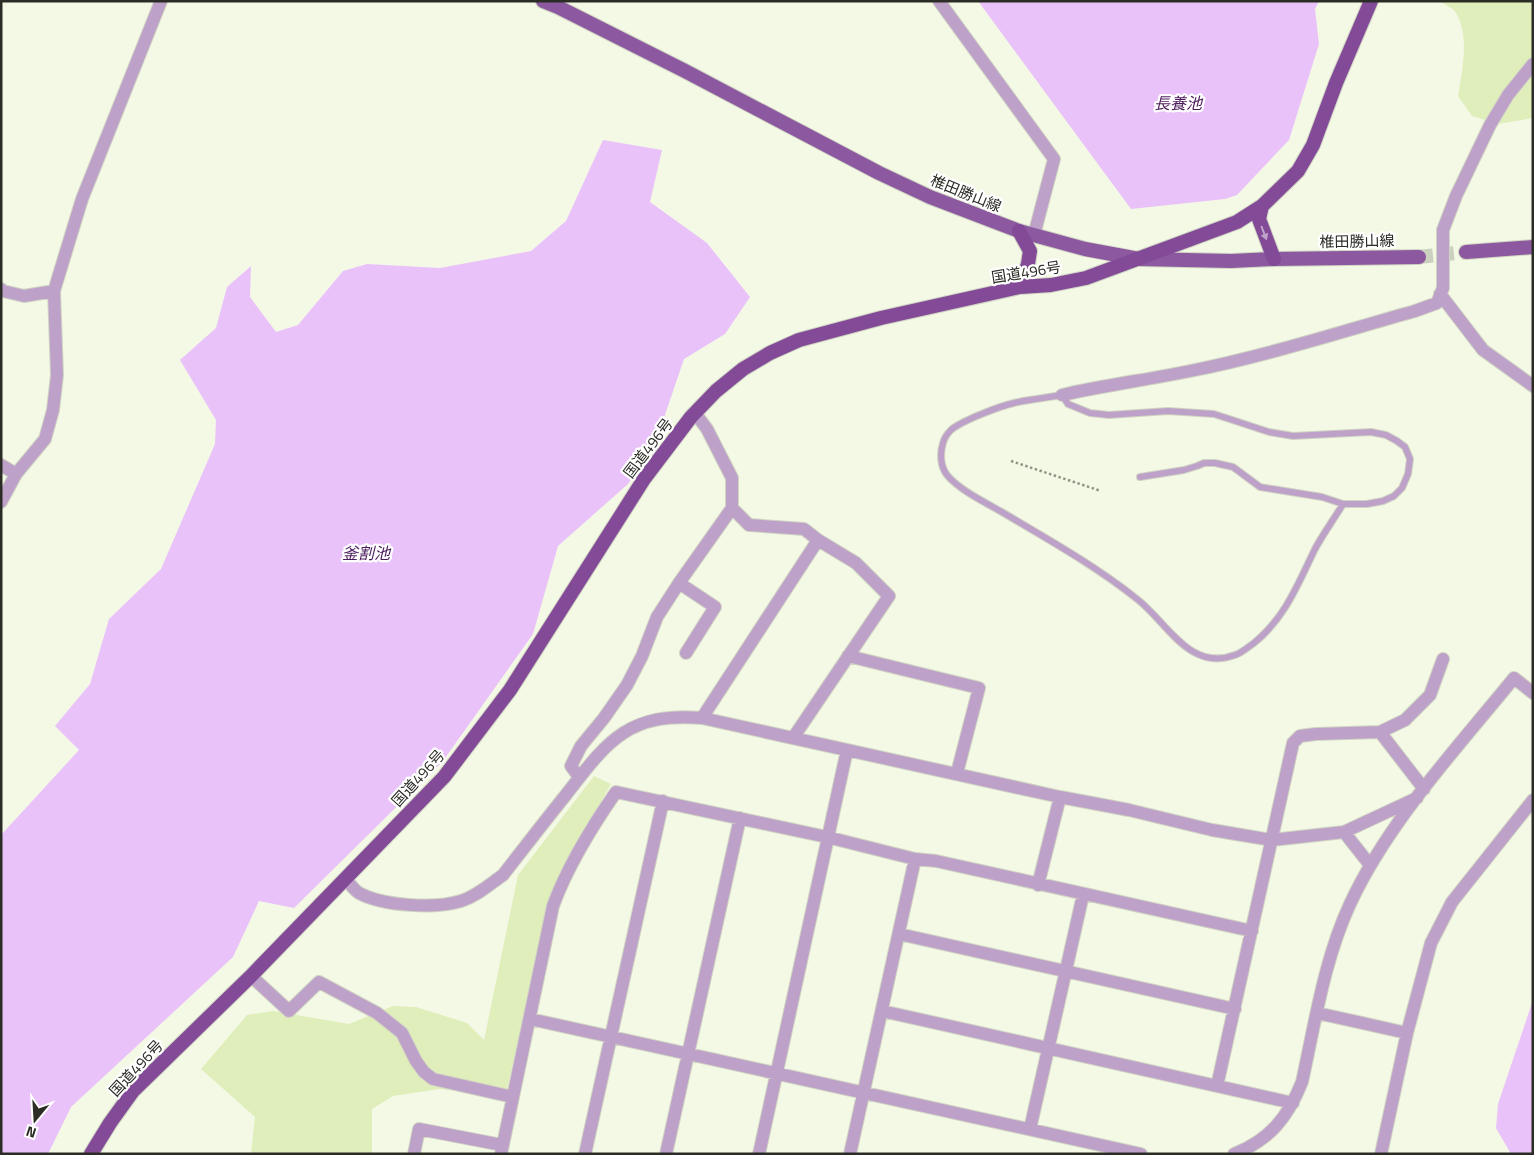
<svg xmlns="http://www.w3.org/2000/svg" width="1534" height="1155" viewBox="0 0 1534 1155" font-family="'Titillium Web','Noto Sans JP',sans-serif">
	<rect width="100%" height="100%" fill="#f4f9e6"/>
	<path fill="#e0eebb" d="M1440,1H1533V118L1498,124L1472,116L1458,96C1462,70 1470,37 1456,13C1453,8 1445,5 1440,1Z
		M594,776L611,784L555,883L505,1097L440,1089L393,1096L372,1109V1154H251L255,1117L201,1069L247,1015L273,1011L349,1024L393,1006L416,1007L467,1023L484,1040L518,875Z"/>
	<path fill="#e9c2f9" d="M978,1H1319L1315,9L1319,44L1289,140L1237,195L1225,199L1131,209Z
		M603,140L662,150L650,202L707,243L750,297L725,334L684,359L654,447L628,484L558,546L533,634L443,761L294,908L259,901L233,957L71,1107L48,1154H1V835L79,750L55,726L90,684L109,619L161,569L215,444L216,420L180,360L216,328L227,287L251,266L250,297L276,332L298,325L343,271L367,264L440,268L531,251L566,221Z
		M1533,1000V1154H1511L1496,1128L1498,1104Z"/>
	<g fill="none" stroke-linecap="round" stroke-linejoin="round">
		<path stroke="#ccd0bf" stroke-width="14" stroke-dasharray="14 7" stroke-linecap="butt" d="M1419,257L1466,252"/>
		<g stroke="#d0d4c3" stroke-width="8">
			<path id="service" d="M1140,477L1184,470L1197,466L1204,463H1215L1233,467L1260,487L1322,497L1343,504H1367L1383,501L1394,496L1402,488L1408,474L1410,459L1405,447L1397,441L1386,435L1371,432L1293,436L1269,432L1214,414L1168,411L1109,415L1090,413L1068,404L1062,395C1046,398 1029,399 1014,403C1000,406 961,421 951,430C948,433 944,439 943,443C940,453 940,466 947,475C960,491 989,504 1007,515C1051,541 1097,567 1137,599C1167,622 1189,672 1235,655C1242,653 1248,647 1254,643C1285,618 1298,584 1315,549C1323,534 1334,519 1343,504"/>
		</g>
		<g stroke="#d0d4c3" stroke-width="14">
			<path id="minor" d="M939,1L1054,159L1034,235
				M1,289L3,291L24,296L54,291
				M1440,294L1483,350L1533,386
				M1062,395C1104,385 1147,380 1190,371C1266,356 1340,332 1415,311L1437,303L1443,288V230L1456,196L1490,125L1508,95L1533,64
				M695,413L707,429L732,478V509
				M1,465L16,474
				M1,502L16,474L45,439L53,410L57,375L54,291L82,199L161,1
				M679,583L715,607L686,653
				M848,656L979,688L957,773
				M702,718L818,540
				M1380,732L1405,720L1430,695L1443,659
				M579,777L571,766L581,746L604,718L627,685L642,656L657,617L679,583L732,508L749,525L804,529L818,540L856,563L889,596L793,738
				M1344,832L1370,865
				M346,879C350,884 354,890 359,893C383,906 435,909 461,901C477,896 490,884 503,875C524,848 544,822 565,796C607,742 627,712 702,718L1060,797L1129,810L1212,830L1272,840L1344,832L1417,798
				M1038,885L1060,797
				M899,934L1235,1009
				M251,976L289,1011L319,982L377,1013L402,1033L416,1061L424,1072L433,1079L513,1097
				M882,1011L1293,1103
				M1317,1013L1407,1033
				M530,1019L1141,1154
				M1217,1086L1293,743L1300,736L1316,734L1380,732L1424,789
				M1030,1129L1083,895
				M414,1154L419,1129L502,1145
				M501,1154L553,906C568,865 591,828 616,792L827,837L915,859L936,861L1252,931
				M585,1154L663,801
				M666,1154L740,818
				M759,1154L847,750
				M850,1154L915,859
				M1234,1154C1270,1140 1288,1117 1302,1082C1315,1023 1324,960 1350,904C1388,822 1457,748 1514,678L1533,693
				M1381,1154L1407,1033L1431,943L1452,902L1533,800"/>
		</g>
		<g stroke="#d0d4c3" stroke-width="16">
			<path id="primary" d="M543,1L558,7L685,71L879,173L930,197L1019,231L1085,249L1139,259L1231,261L1274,259L1419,257
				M1466,252L1533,247"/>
		</g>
		<g stroke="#d0d4c3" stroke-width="16">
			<path id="trunk" d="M1262,206L1259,219L1274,259
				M1019,231L1030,251L1028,264L1020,287
				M91,1154L110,1123L133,1091L251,976L444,777L510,690L644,479L691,417L716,391L743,369L770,353L799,340L881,318L1020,287L1051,285L1086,278L1237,222L1262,206L1298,171L1313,145L1336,83L1371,1"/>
		</g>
		<path stroke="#919487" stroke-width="2.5" stroke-dasharray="2.5 2.5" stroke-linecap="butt" d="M1011,461L1101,491"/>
		<use href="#service" stroke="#bea1c9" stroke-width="6"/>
		<use href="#minor" stroke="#bea1c9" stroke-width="12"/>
		<use href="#primary" stroke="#8c58a0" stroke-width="14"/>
		<use href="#trunk" stroke="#834a98" stroke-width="14"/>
	</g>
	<defs><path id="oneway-solid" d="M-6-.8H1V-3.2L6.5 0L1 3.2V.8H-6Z" transform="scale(1.25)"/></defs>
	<use fill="#c1a4cc" href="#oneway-solid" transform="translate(1264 233) rotate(69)"/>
	<g text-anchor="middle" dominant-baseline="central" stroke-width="4.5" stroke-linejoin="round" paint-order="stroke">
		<g font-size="15" fill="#2a2c25" stroke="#fff">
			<text transform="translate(966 193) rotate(22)">椎田勝山線</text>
			<text transform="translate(1357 241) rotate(-1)">椎田勝山線</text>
			<text transform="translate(1026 272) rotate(-9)">国道496号</text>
			<text transform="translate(648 448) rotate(-53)">国道496号</text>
			<text transform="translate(418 778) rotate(-48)">国道496号</text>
			<text transform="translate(136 1068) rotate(-47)">国道496号</text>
		</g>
		<g font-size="16" font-style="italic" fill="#4b1b5b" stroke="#fff">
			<text x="1178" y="103">長養池</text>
			<text x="366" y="553">釜割池</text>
		</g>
	</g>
	<rect width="1534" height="1155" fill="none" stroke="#2a2c25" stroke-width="5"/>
	<g transform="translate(35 1120) rotate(198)" stroke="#ffffff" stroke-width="4" paint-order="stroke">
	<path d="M0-4L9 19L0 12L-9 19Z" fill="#2a2c25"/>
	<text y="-8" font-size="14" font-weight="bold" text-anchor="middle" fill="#2a2c25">N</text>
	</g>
</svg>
